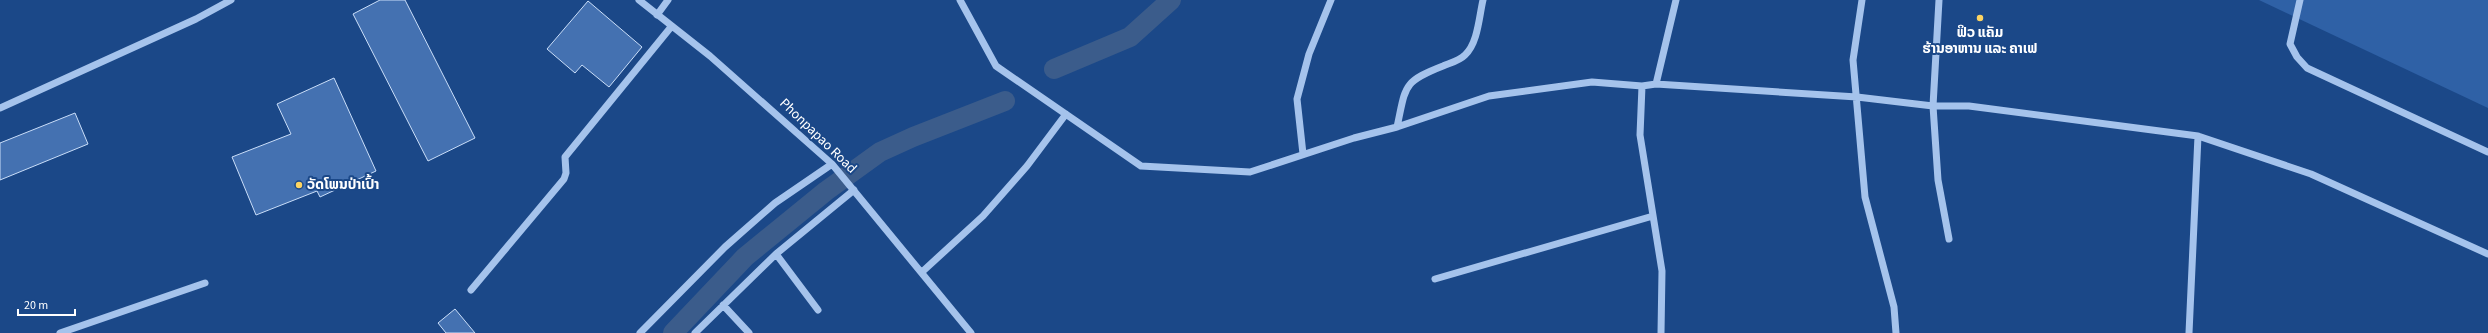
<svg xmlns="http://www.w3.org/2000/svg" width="2488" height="333" viewBox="0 0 2488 333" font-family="'Source Sans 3','Noto Sans Lao',sans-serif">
	<rect width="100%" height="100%" fill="#1b4888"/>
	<path fill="#2f61a6" d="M2259,0H2488V108Z"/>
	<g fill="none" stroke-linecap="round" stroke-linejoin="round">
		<path stroke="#3b5c8b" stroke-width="20" d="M1054,69L1130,37L1171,0
			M673,333L745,257L826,191L880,152L913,137L1005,101"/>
	</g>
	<path fill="#4471b1" stroke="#cadef9" d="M380,0H405L475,138L428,161L353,14Z
		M588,1L642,47L609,87L582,65L575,73L547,49Z
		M334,78L376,171L320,197L317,191L256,215L232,157L291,134L277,104Z
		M75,113L88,144L0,180V143Z
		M455,309L475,333H446L438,323Z"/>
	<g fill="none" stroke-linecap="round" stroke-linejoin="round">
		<path stroke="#a5c3ec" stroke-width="7" d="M639,0L710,56L832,164L971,333
			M960,0L996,66L1141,166L1250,172L1354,138L1397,127L1489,96L1592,82L1642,86L1656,84L1857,97L1933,106H1969L2198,136L2311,174L2488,254
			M1862,0L1853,60L1865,197L1894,307L1896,333
			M1939,0L1933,106L1938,180L1949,239
			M2300,0L2290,44L2297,57L2307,68L2488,152
			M657,15L668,0
			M1656,84L1676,0
			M1642,86L1640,135L1662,271L1661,333
			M0,108L196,19L231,0
			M1397,127C1406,86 1402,82 1443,66C1450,63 1459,61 1465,55C1478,43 1479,17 1483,0
			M1303,154L1297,99L1309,54L1331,0
			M776,254L818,310
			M922,272L983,216L1027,166L1066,114
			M1435,279L1653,216
			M471,290L564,179L566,173L565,157L671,27
			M723,305L749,333
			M60,333L205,283
			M640,333L725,247L775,203L832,164
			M695,333L776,254L854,190
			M2189,333L2198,136"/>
	</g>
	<g fill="#fdd462" stroke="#1b4888" stroke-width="1.5">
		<circle cx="1980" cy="18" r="4"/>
		<circle cx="299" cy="185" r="4"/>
	</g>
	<g text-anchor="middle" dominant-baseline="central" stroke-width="4" stroke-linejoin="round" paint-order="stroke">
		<g font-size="14" font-weight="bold" fill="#fff" stroke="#1b4888">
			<text x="1980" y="33">ຟິວ ແຄັມ<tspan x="1980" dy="16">ຮ້ານອາຫານ ແລະ ຄາເຟ</tspan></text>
			<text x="307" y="185" text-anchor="start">ວັດໂພນປ່າເປົ້າ</text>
		</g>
		<g font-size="14" fill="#fff" stroke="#1b4888">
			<text transform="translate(818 136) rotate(44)">Phonpapao Road</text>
		</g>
	</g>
	<path d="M18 309v6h57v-6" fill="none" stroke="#ffffff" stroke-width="2"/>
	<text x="24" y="309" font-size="12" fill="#ffffff" stroke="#1b4888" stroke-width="3" paint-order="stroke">20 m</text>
</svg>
